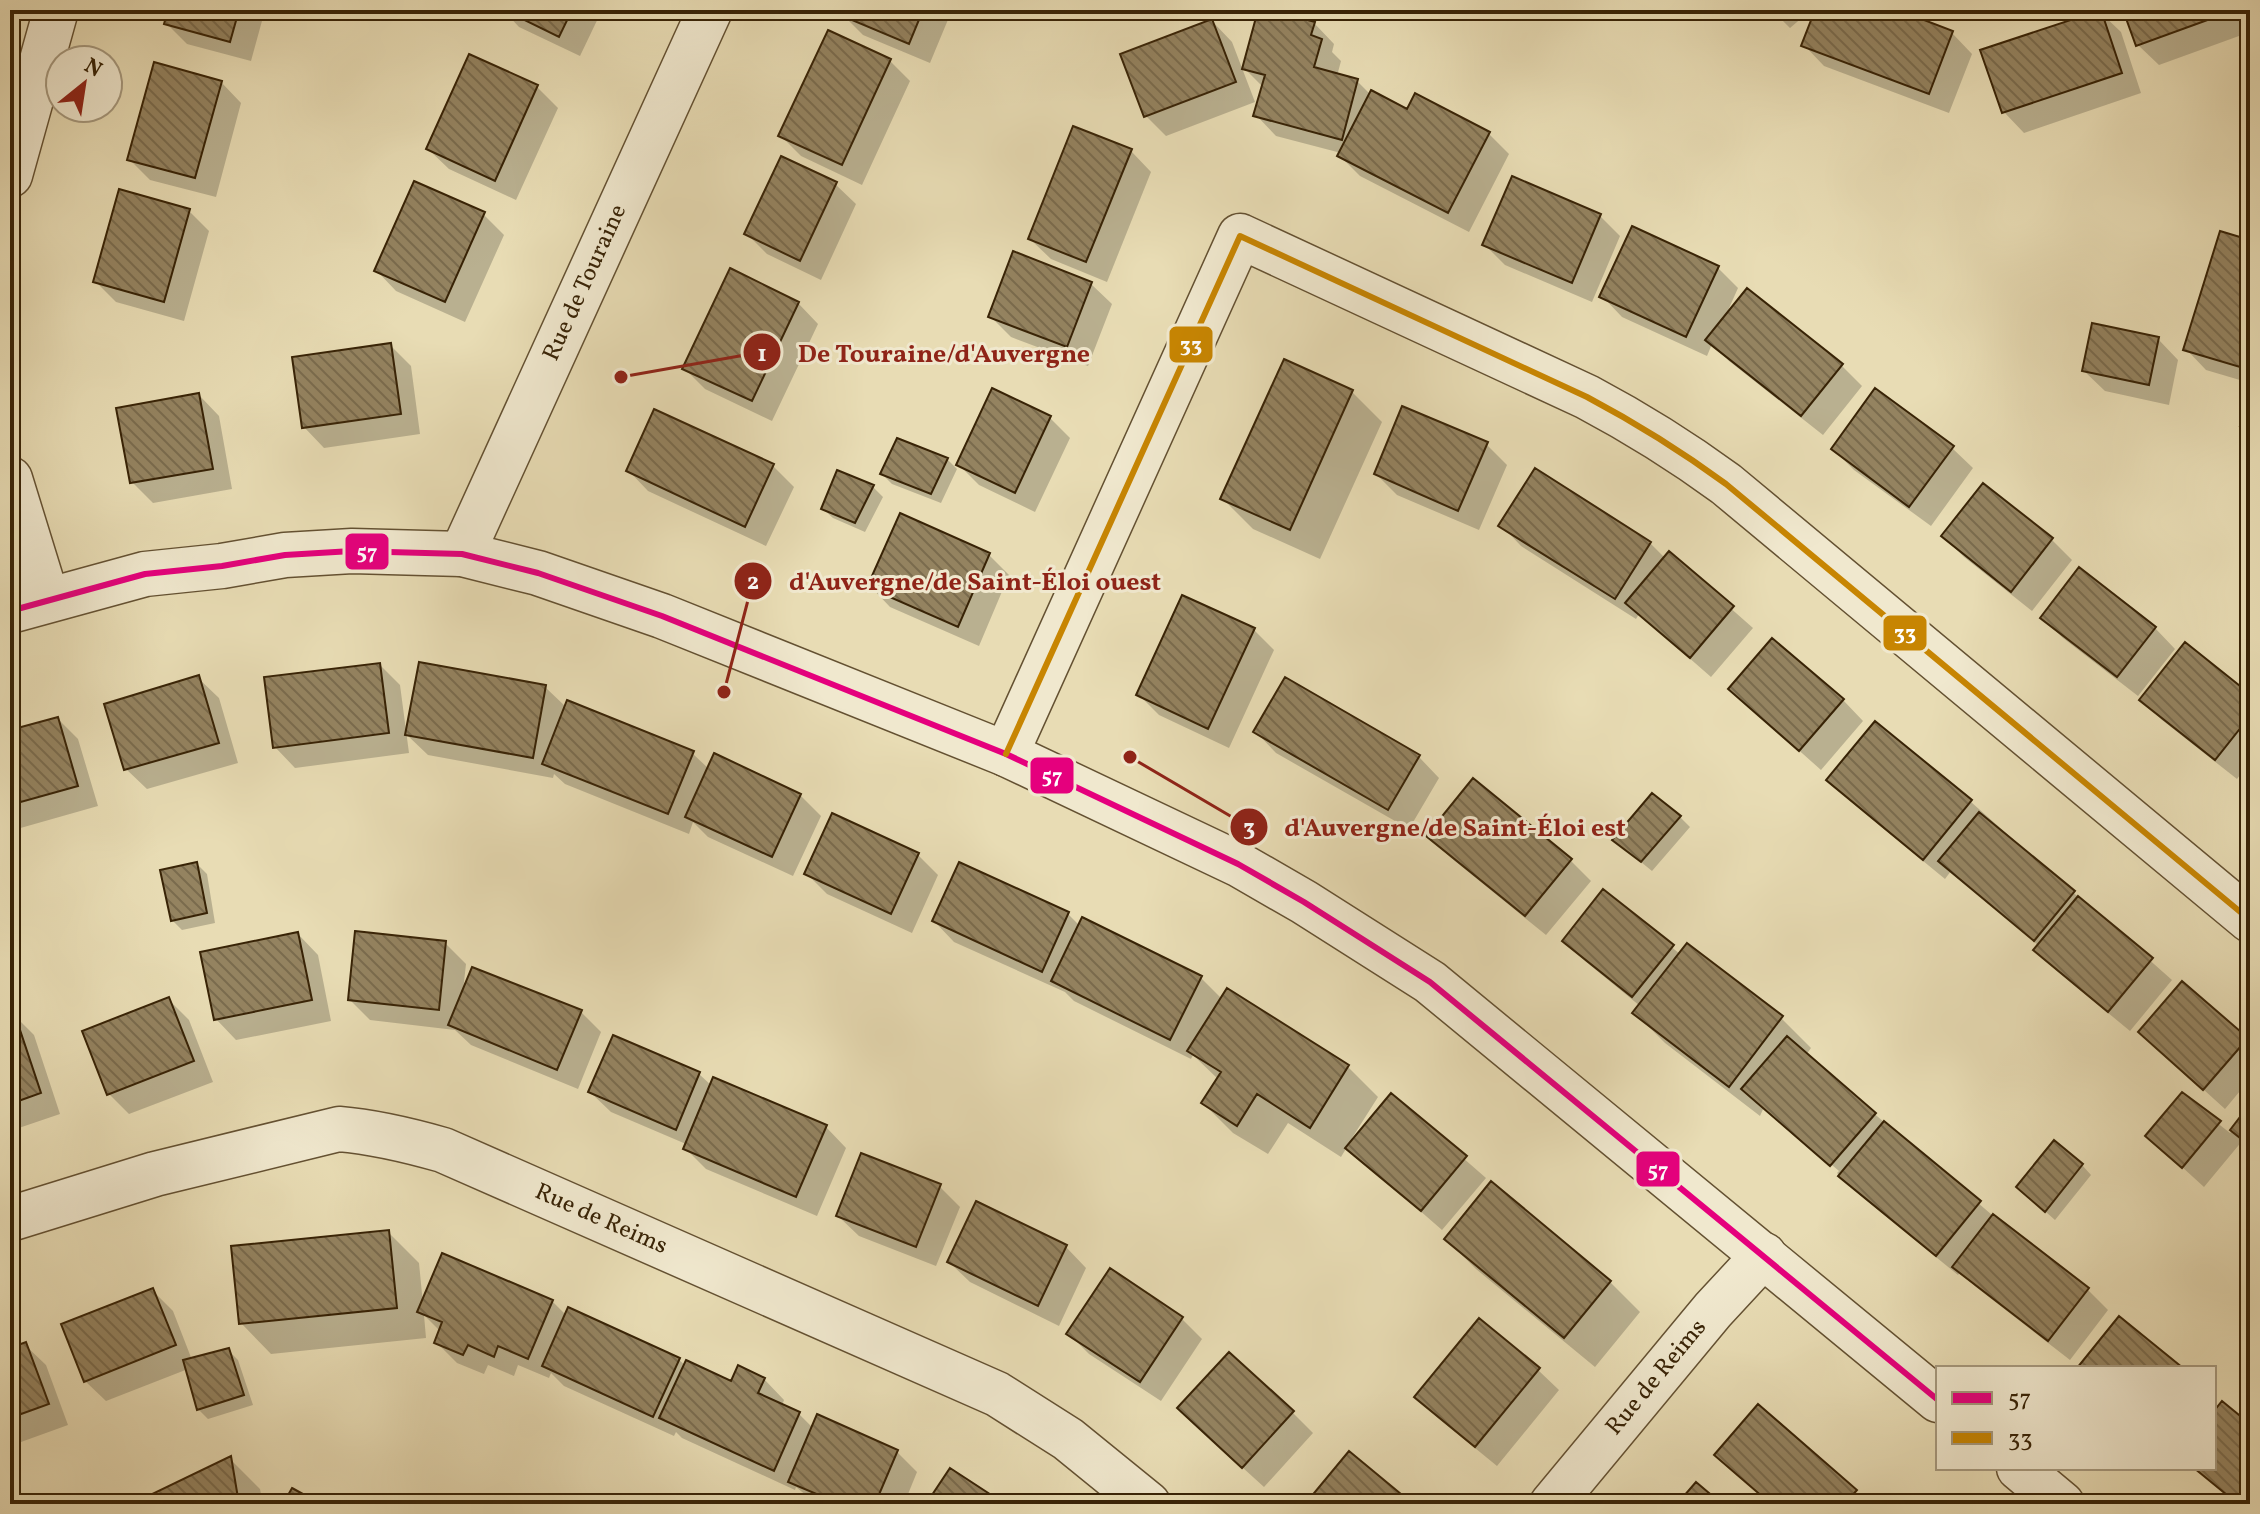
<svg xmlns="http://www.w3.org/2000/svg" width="2260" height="1514" viewBox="0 0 2260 1514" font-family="Vollkorn,serif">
	<defs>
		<pattern id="building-back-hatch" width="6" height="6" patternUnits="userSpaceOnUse" patternTransform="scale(2)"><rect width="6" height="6" fill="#948360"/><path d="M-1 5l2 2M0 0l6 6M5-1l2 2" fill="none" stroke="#7a6b4d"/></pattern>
	</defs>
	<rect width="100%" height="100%" fill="#e8dcb4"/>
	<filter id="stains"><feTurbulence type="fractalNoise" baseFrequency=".0025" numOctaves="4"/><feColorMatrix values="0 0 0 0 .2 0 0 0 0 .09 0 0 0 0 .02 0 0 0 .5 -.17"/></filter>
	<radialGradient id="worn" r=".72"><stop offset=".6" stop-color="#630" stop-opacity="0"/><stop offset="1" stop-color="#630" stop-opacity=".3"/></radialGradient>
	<path fill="#0003" d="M170,10H265L251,61L187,44L166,23Z
		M503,10H602L580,56L519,27Z
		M845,10H952L930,63L863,35L843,15Z
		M1260,10L1314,23L1334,44L1332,52L1341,61L1337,76L1357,81L1371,95L1408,111L1489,134L1509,154L1469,232L1360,176L1340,156L1341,153L1276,136L1256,115L1263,87L1244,68Z
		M1772,10H1811L1790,28Z
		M1817,10H1892L1952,33L1972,54L1949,113L1824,66L1804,45Z
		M2125,10H2250V32L2159,65L2138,45Z
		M2100,12L2121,32L2141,93L2024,133L2004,112Z
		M1212,21L1232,42L1255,102L1166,136L1146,116Z
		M890,61L910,81L862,185L801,156L781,136Z
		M221,82L241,103L216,197L150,180L129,159Z
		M537,87L558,108L516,200L449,169L428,149Z
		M1131,151L1151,172L1107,282L1051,259L1030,239Z
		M835,184L856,204L821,280L767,254L747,234Z
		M188,210L209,231L184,321L116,302L96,282Z
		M483,214L504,235L465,322L396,291L376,270Z
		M1600,216L1620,236L1592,302L1505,265L1485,245Z
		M2250,242V383L2206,370L2186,349Z
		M1718,268L1738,288L1726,315L1747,291L1842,366L1862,386L1823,435L1729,361L1712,344L1707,356L1622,317L1602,296Z
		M1091,284L1112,304L1088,366L1011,337L990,316Z
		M798,303L818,324L772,421L705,389L685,369Z
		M2158,339L2178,360L2169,405L2105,391L2084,371Z
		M390,345L411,366L420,434L324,448L304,427Z
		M1285,361L1352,392L1382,422L1320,559L1253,529L1223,499Z
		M199,395L219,416L232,489L153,503L132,482Z
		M655,412L773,466L794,487L766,546L648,491L628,470Z
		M1050,418L1070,438L1035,512L979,485L958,464Z
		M1486,444L1507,465L1479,530L1397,495L1376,474Z
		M1952,448L1973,468L1931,526L1854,470L1833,449Z
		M947,459L957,469L941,503L892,484L882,474Z
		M1984,486L2052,540L2072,560L2032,611L1964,557L1943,536Z
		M873,487L883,497L865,532L833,518L823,509Z
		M1501,525L1650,543L1665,558L1669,554L1753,628L1711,677L1639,614L1636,619L1521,546Z
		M989,555L1009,575L979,646L890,607L870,586Z
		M2042,618L2155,628L2175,649L2138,696L2063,638Z
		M1254,630L1274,650L1229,748L1159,715L1139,695Z
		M380,665L400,685L409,753L295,768L275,747Z
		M198,678L219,698L238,763L147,789L126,769Z
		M1286,680L1419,757L1439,778L1409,829L1276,753L1256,732Z
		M545,687L566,707L692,753L709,769L800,795L821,816L793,876L708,837L693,822L689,834L565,784L554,774L553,778L428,755L407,735Z
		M1730,689L1843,700L1863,721L1821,770Z
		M2250,696V762L2237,779L2162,720L2142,700Z
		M58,719L78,739L98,806L17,829L10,822V733Z
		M1875,724L1971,802L2172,980L2130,1031L2056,970L2035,950L2039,946L1951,871L1945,879L1849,800L1829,780Z
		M1680,817L1690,827L1652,871L1614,840Z
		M1429,836L1570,860L1591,881L1546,935L1450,857Z
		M918,855L938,875L912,933L827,894L807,874Z
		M197,864L207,874L215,923L182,930L172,920Z
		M1603,892L1680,954L1781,1018L1811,1048L1806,1055L1999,1221L2088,1290L2108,1310L2070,1360L1976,1287L1960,1272L1958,1275L1861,1196L1837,1173L1839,1171L1764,1107L1760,1116L1665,1043L1635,1013L1640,1006L1585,961L1565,941Z
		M1068,914L1080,926L1201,978L1222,999L1227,991L1348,1067L1378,1097L1352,1138L1355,1140L1392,1096L1486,1178L1442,1230L1347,1147L1341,1157L1288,1123L1268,1154L1233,1133L1203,1103L1218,1079L1193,1055L1191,1059L1074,1001L1065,992L954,942L934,921Z
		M298,934L318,955L331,1021L236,1040L216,1019Z
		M445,943L466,964L463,991L581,1012L601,1032L578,1089L471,1045L455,1030L370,1020L350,1000Z
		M2183,984L2250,1042V1079L2225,1109L2140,1032Z
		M169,1000L189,1020L213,1082L129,1114L108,1093Z
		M13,1014L34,1035L60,1114L10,1131V1015Z
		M699,1074L712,1086L826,1127L846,1148L817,1216L706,1169L685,1148L686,1144L611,1112L590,1092Z
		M2182,1095L2230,1133L2250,1108V1147L2243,1140L2204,1187L2148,1136Z
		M2082,1165L2091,1175L2055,1220L2029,1197Z
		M1492,1184L1610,1282L1640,1312L1595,1367L1476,1269L1446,1239Z
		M939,1186L960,1207L936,1266L859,1236L838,1216Z
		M388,1232L419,1263L423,1304L552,1301L567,1316L679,1360L686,1366L732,1383L764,1379L784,1400L782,1406L799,1414L813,1428L897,1452L917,1472L904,1504H817L796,1487L795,1490L682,1438L676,1432L674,1436L564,1386L551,1373L549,1378L518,1365L514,1376L488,1365L484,1374L457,1363L436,1342L441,1332L424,1315L426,1338L271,1354L241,1323Z
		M1066,1247L1086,1268L1059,1326L970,1282L949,1262Z
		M152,1290L173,1311L192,1360L228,1350L238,1360L253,1405L208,1419L198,1409L188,1369L106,1401L85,1381Z
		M1182,1319L1202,1339L1161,1401L1089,1354L1069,1334Z
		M25,1345L46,1365L68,1425L10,1446V1350Z
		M1538,1370L1559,1390L1497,1466L1437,1417L1417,1397Z
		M1292,1412L1313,1433L1264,1487L1200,1429Z
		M2214,1414L2250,1427V1504H2236L2194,1468H2214Z
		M1716,1455L1855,1492L1867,1504H1770Z
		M230,1459L260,1489L263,1504H144Z"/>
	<path fill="url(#building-back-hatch)" stroke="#382306" stroke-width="2" d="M168,10H239L230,42L164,24Z
		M504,10H572L559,37Z
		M842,10H923L909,44L840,15Z
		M1258,10H1272L1315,22L1311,35L1322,39L1314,67L1358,79L1342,140L1253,116L1265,75L1242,69Z
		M1815,10H1898L1953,31L1929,94L1801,46Z
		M2101,10L2122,73L2002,113L1980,50Z
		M2123,10H2235L2136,46Z
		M1212,19L1236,82L1144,117L1120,54Z
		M828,30L891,59L842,165L778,136Z
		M469,54L538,85L495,181L426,149Z
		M154,62L222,81L195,178L127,160Z
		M1371,90L1407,109L1415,93L1490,132L1448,213L1337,156Z
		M1073,126L1132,149L1086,262L1028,239Z
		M781,156L837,182L800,261L744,234Z
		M1512,176L1601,214L1572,283L1482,245Z
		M414,181L485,212L445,302L374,271Z
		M119,189L190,209L164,302L93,282Z
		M1632,226L1719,266L1686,337L1599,297Z
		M2220,231L2250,240V370L2183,350Z
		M1013,251L1092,282L1067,347L988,317Z
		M730,268L799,302L752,401L682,369Z
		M1747,288L1843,364L1801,416L1705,340Z
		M2092,323L2159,337L2149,385L2082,371Z
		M391,343L401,414L302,428L292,357Z
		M1284,359L1353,390L1290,530L1220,499Z
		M992,388L1051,416L1015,493L956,465Z
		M1875,388L1954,446L1909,507L1831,449Z
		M199,393L213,469L130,483L116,408Z
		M1402,406L1488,442L1458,511L1374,474Z
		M654,409L774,464L745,527L626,471Z
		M2250,419V439L2240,427Z
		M897,438L948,458L931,494L880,474Z
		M1535,468L1651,542L1615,599L1498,526Z
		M837,470L874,485L855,523L821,509Z
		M1983,483L2053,538L2011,592L1941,536Z
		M900,513L990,553L958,627L867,587Z
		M1669,551L1734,606L1690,658L1625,603Z
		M2079,567L2156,627L2117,677L2040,618Z
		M1182,595L1255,628L1208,729L1136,695Z
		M1772,638L1844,699L1799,751L1728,689Z
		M2185,642L2250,694V716L2215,760L2139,700Z
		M419,662L546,685L533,758L405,735Z
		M380,663L389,733L273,748L264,677Z
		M199,675L219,743L124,770L104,704Z
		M1285,677L1420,755L1388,810L1253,732Z
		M567,700L694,751L668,814L542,764Z
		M58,717L78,786L10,805V730Z
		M1875,721L1972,800L1923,860L1826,780Z
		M714,753L801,794L772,857L685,817Z
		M1473,778L1572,859L1525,916L1426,836Z
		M1652,793L1681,816L1641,862L1612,840Z
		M1979,812L2075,891L2034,941L1938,861Z
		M832,813L919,853L891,914L804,874Z
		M197,862L207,913L171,921L160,870Z
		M959,862L1069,912L1042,972L932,921Z
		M1603,889L1674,945L1632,997L1562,941Z
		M2078,896L2153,958L2108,1012L2033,950Z
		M1082,917L1202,976L1170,1040L1051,981Z
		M355,931L446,941L439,1010L348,1000Z
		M298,932L312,1000L214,1020L200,952Z
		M1687,943L1783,1016L1729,1087L1632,1013Z
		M472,967L582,1010L557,1070L448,1025Z
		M2182,981L2248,1038L2203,1090L2138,1032Z
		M1227,988L1349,1065L1310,1128L1257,1094L1237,1126L1201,1103L1221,1072L1187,1051Z
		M169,997L194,1061L107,1095L82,1031Z
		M14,1012L41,1093L10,1104V1013Z
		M613,1035L700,1072L676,1130L588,1092Z
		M1787,1036L1876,1113L1830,1166L1741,1089Z
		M713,1077L827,1125L796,1197L683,1149Z
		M2182,1092L2221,1121L2182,1168L2145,1136Z
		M1391,1093L1467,1156L1421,1211L1345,1148Z
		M2250,1104V1146L2230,1130Z
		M1884,1121L1981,1201L1936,1256L1838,1176Z
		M2054,1140L2083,1164L2045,1212L2016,1187Z
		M861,1153L941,1184L916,1247L836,1216Z
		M1491,1181L1611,1281L1564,1338L1444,1239Z
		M976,1201L1067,1245L1038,1306L947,1262Z
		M1993,1214L2089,1288L2048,1341L1952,1267Z
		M389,1230L397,1308L239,1324L231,1246Z
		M442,1253L553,1300L528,1359L498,1346L494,1357L468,1345L463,1355L434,1343L442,1322L417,1312Z
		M1110,1268L1183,1317L1140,1382L1066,1334Z
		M153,1288L176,1345L84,1382L61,1324Z
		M568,1307L680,1358L653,1417L542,1366Z
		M2119,1316L2183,1368H2077Z
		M1479,1318L1540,1368L1475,1447L1414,1397Z
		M26,1342L49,1404L10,1418V1348Z
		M229,1348L244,1395L197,1410L183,1360Z
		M1229,1352L1294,1411L1242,1468L1177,1408Z
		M686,1360L731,1381L738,1365L765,1378L758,1393L800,1412L774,1471L659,1418Z
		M2222,1401L2250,1424V1504H2238L2194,1468H2214V1411Z
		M1758,1404L1857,1490L1845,1504H1771L1714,1455Z
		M817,1414L898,1450L875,1504H840L788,1482Z
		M1349,1451L1413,1504H1305Z
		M231,1456L239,1504H141L150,1495Z
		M950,1468L1005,1504H926Z
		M1696,1482L1722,1504H1677Z
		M292,1488L321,1504H283Z"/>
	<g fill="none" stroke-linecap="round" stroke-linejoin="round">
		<g stroke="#645132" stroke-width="47">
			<g id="street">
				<path d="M10,175L56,10"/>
				<path d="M10,479L47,599"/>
				<path id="s1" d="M462,554L710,10"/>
				<path d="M10,611L145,574L222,566L285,555L352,551L462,554L538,573L662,616L1006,754L1238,864L1304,902L1430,982L1938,1400"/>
				<path d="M1006,754L1240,236L1587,397C1636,423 1681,451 1726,484L2250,920"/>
				<path id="s2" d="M10,1219L155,1174L339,1129C375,1132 408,1140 443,1150L997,1394L1068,1439L1148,1504"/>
				<path d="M2019,1468L2062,1504"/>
				<path id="s3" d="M1552,1504L1713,1310L1764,1255"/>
			</g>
		</g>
		<use href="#street" stroke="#f0e8ce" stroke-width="44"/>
		<g stroke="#f0e8ce" stroke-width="12">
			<path id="bus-1" d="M10,611L145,574L222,566L285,555L352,551L462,554L538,573L662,616L1006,754L1238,864L1304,902L1430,982L1938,1400"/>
		</g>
		<g stroke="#f0e8ce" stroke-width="12">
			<path id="bus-2" d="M1006,754L1240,236L1587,397C1636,423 1681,451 1726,484L2250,920"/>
		</g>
		<use href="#bus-1" stroke="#e5007d" stroke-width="6"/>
		<use href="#bus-2" stroke="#c78502" stroke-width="6"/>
	</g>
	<g text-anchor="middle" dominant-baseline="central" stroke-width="6" stroke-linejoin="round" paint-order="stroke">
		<g font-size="24" fill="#382306" stroke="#f0e8ce">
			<text stroke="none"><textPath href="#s1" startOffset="298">Rue de Touraine</textPath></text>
			<text stroke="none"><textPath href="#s2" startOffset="620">Rue de Reims</textPath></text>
			<text stroke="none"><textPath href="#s3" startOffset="164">Rue de Reims</textPath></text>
		</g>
	</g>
	<path fill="none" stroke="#8f2418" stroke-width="3" d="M621 377L762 352M724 692L753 581M1130 757L1249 827"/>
	<g fill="#8f2418" stroke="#f0e8ce" stroke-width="3">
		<circle cx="621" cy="377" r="8"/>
		<circle cx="724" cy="692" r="8"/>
		<circle cx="1130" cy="757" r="8"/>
		<circle cx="762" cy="352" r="20"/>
		<circle cx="753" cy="581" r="20"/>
		<circle cx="1249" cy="827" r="20"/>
	</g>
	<g font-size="24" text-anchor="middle" font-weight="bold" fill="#fff">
		<text x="762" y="361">1</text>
		<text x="753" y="589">2</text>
		<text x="1249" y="835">3</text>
	</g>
	<g font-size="26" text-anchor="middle" font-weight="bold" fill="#8f2418" stroke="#f0e8ce" stroke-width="6" stroke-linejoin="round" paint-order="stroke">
		<text x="944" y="362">De Touraine/d'Auvergne</text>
		<text x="975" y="590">d'Auvergne/de Saint-Éloi ouest</text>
		<text x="1455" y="836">d'Auvergne/de Saint-Éloi est</text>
	</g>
	<g stroke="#f0e8ce" stroke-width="3">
		<rect x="1168" y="325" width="46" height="39" rx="8" fill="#c78502"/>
		<rect x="344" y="532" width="46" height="39" rx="8" fill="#e5007d"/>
		<rect x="1882" y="614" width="46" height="38" rx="8" fill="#c78502"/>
		<rect x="1029" y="756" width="46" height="39" rx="8" fill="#e5007d"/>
		<rect x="1635" y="1150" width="46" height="38" rx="8" fill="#e5007d"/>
	</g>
	<g font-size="22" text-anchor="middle" font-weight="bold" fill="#fff">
		<text x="1191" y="352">33</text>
		<text x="367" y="559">57</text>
		<text x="1905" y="640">33</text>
		<text x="1052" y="783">57</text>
		<text x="1658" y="1177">57</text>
	</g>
	<rect width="2260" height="1514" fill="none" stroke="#e8dcb4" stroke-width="40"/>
	<rect x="12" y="12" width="2236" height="1490" fill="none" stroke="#382306" stroke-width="4"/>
	<rect x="20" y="20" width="2220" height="1474" fill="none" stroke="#382306" stroke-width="2"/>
	<rect x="1936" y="1366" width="280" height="104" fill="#f0e8ce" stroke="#a6997e" stroke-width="2"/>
	<rect x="1952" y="1392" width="40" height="12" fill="#e5007d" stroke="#a6997e" stroke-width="2"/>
	<text x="2008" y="1406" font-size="24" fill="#382306">57</text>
	<rect x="1952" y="1432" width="40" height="12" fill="#c78502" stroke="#a6997e" stroke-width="2"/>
	<text x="2008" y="1446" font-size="24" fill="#382306">33</text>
	<g transform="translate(84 84) rotate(30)"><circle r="38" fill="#f0e8ce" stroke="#a6997e" stroke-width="2"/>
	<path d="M0-6L14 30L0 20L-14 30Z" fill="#8f2418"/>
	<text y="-12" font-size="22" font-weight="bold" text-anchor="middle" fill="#382306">N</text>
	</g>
	<rect width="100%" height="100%" filter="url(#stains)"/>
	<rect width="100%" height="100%" fill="url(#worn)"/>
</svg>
